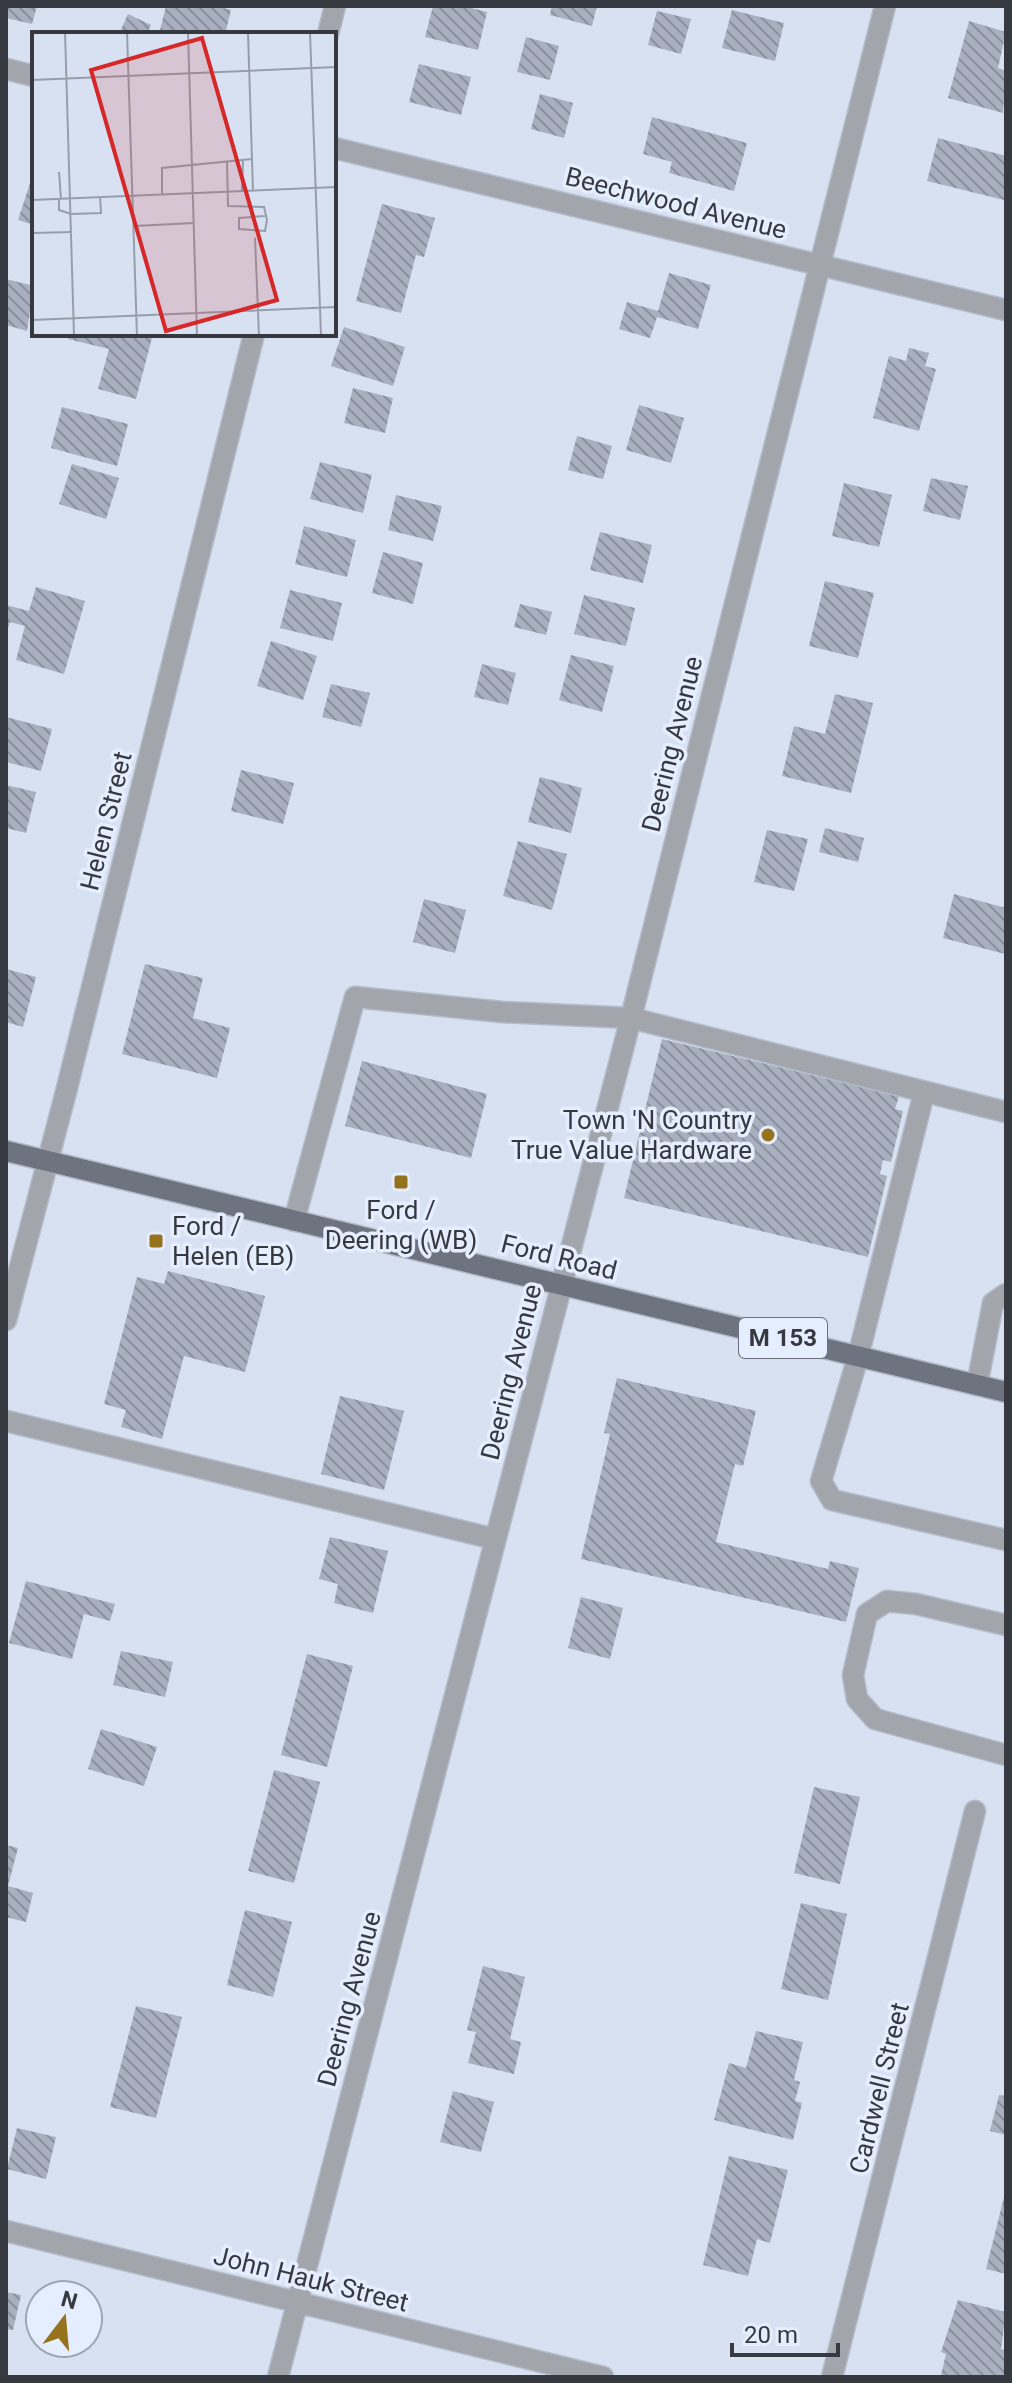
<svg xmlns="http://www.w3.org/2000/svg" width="1012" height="2383" viewBox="0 0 1012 2383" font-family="Roboto,sans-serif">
	<defs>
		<pattern id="building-back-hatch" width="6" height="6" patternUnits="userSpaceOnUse" patternTransform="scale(2)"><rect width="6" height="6" fill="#a8b0c0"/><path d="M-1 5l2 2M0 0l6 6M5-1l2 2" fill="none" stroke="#8a909d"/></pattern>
	</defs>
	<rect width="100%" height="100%" fill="#d8e1f1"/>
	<path fill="url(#building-back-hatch)" d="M6,6H37L32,24L6,18Z
		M166,6H216L231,10L225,34H159Z
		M433,6H463L487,12L478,50L425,37Z
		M552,6H597L592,26L550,15Z
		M732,10L784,23L775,61L722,48Z
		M657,11L691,19L681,54L648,45Z
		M128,14L151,25L147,34H119Z
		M969,21L1006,32L998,68L1006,71L1003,113L948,98Z
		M526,37L559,46L550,80L517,72Z
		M419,64L471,77L461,115L409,102Z
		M540,94L573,103L564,138L531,129Z
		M652,117L747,143L734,191L669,173L672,162L643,154Z
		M938,138L1006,156L1004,200L927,181Z
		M30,183L34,185V225L18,220Z
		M382,204L435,218L424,257L416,255L401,313L356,301Z
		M669,273L711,285L698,329L657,317L650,338L619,329L627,302L658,311Z
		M6,279L34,286L27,331L6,325Z
		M344,327L405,347L393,386L331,366Z
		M69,334H153L136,399L98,389L109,349L68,339Z
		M909,348L929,353L925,366L936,369L919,431L873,418L889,356L906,361Z
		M353,388L393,398L385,433L344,423Z
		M639,405L684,418L671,463L626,450Z
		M62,407L128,424L117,466L51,448Z
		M577,436L612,446L603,479L568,470Z
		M320,462L372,475L363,513L310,499Z
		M72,464L119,478L106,519L59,504Z
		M931,478L968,486L960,520L923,511Z
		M844,483L892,495L879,547L832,536Z
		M396,495L442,506L433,541L388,530Z
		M304,526L356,540L347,577L295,564Z
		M600,532L652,545L643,583L590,570Z
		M383,552L423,563L413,604L372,593Z
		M825,581L874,593L858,658L809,646Z
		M36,587L85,601L64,674L16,660L25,626L10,622L6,634V605L29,611Z
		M290,590L342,603L333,641L280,628Z
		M584,595L635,608L626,646L574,634Z
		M520,604L552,612L546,635L514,627Z
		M271,641L317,656L303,700L257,686Z
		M571,655L614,666L602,712L559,700Z
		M482,664L516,673L508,705L474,697Z
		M331,684L370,693L361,727L322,717Z
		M835,694L873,703L851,793L782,776L794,726L825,734Z
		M6,717L52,729L41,771L6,762Z
		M241,770L294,783L283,824L231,811Z
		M540,777L582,788L571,833L528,822Z
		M6,785L36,792L26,833L6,828Z
		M825,828L864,838L858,862L819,852Z
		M767,830L808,839L794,891L754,882Z
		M518,841L567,854L552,910L503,896Z
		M954,894L1006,908L1005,954L943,938Z
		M424,899L466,910L455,953L413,942Z
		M145,964L203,978L193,1018L230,1028L217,1078L122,1054Z
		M6,969L36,977L23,1027L6,1022Z
		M662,1039L899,1096L895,1109L903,1111L891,1162L883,1160L880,1174L887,1176L868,1257L624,1198Z
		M362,1061L487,1094L471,1158L345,1126Z
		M168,1271L265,1296L245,1372L184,1356L162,1439L121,1427L126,1410L104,1404L137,1277L164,1284Z
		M617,1378L756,1411L743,1466L735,1464L716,1542L828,1569L830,1561L859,1568L846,1622L581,1559L610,1434L604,1433Z
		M340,1396L404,1411L384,1490L321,1474Z
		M330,1537L388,1551L373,1613L334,1603L338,1584L319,1579Z
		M26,1581L115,1604L110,1621L84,1614L72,1659L9,1643Z
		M581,1597L623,1608L610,1659L568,1648Z
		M121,1651L173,1662L165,1697L113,1685Z
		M307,1654L353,1666L327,1767L281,1755Z
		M101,1729L157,1747L144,1786L88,1769Z
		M274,1770L320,1782L294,1883L248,1871Z
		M814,1787L860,1797L840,1884L794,1873Z
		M6,1845L18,1848L8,1886L33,1893L26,1922L6,1917Z
		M801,1903L847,1914L828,2000L781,1989Z
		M245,1910L292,1922L273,1997L227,1985Z
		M483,1966L525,1977L510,2039L521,2042L514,2074L468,2063L476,2032L467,2030Z
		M136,2006L182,2017L156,2118L110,2107Z
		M756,2031L803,2042L794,2080L800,2082L795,2101L802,2103L793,2140L714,2120L729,2063L746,2068Z
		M453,2091L494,2102L481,2152L440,2142Z
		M999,2095L1006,2096V2135L990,2131Z
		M17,2128L56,2137L46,2179L7,2169Z
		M729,2156L788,2170L770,2243L757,2239L748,2276L703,2265Z
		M1006,2189V2274L986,2269Z
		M6,2292L21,2295L13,2330L6,2329Z
		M958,2300L1006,2312L1001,2349L1006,2350V2377L941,2375L946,2354L941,2352Z"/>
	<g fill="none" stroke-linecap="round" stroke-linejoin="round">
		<g stroke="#b4bcca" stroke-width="23">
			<path id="minor" d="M328,34L335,6
				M6,69L34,76
				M334,148L1006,310
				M924,1093L858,1357L821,1481L832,1500L1006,1540
				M294,1221L355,997L502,1012L631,1018L1006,1112
				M6,1320L66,1092L254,334
				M977,1385L993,1303L1006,1294
				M6,1421L495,1539
				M1006,1625L916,1604L887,1601L867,1614L853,1675L857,1699L875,1719L1006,1755
				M6,2231L603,2377
				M278,2377L631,1018L885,6
				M832,2377L975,1811"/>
		</g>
		<g stroke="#b4bcca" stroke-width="23">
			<path id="major" d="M6,1151L1006,1392"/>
		</g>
		<use href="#minor" stroke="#a2a5ac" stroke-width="20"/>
		<use href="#major" stroke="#6d7480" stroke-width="20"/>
	</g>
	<g fill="#97721c" stroke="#e5eefe" stroke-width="3">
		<circle cx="768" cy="1135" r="8"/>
		<rect x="393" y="1174" width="16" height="16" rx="4"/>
		<rect x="148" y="1233" width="16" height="16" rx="4"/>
	</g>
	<g text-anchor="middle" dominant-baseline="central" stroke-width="7" stroke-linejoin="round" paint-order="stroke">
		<rect fill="#e5eefe" stroke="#6a7079" stroke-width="2" x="739" y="1318" width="88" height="40" rx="6"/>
		<g font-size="24" font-weight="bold" fill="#363a40">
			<text x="783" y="1338">M 153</text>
		</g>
		<g font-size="26" fill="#363a40" stroke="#e5eefe">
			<text transform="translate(676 203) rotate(14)">Beechwood Avenue</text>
			<text transform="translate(672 744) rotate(-76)">Deering Avenue</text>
			<text transform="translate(106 821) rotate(-76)">Helen Street</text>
			<text transform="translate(559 1257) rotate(14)">Ford Road</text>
			<text transform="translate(511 1372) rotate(-76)">Deering Avenue</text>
			<text transform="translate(349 1999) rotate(-75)">Deering Avenue</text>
			<text transform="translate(879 2088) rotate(-76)">Cardwell Street</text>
			<text transform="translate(311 2279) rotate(14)">John Hauk Street</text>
		</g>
		<g font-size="26" fill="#363a40" stroke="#e5eefe" text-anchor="end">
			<text x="752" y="1120">Town 'N Country<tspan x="752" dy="30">True Value Hardware</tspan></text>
			<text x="401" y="1210" text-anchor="middle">Ford /<tspan x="401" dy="30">Deering (WB)</tspan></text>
			<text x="172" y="1226" text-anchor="start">Ford /<tspan x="172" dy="30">Helen (EB)</tspan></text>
		</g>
	</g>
	<g transform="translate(32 32)">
		<rect width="304" height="304" fill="#d8e1f1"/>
		<path fill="none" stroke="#979eaa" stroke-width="2" d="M33,0L42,304M95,0L105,304M156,0L165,304M216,0L221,159M278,0L289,304M0,48L304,35M195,129L196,174L232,175L235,188L233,199L207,197V186L233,184M27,140L29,167M210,159L211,128M130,162V136L220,127M27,167V178L39,182L69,181L68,165M0,168L304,155M102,194L162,191M0,201L40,200M223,206L227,304M0,288L304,275"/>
		<path fill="#d62828" fill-opacity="0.15" stroke="#d62828" stroke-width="4" d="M170,6L245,268L134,299L59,38Z"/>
		<rect width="304" height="304" fill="none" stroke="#363a40" stroke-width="4"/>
	</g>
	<rect width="1012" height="2383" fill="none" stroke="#363a40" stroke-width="16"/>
	<g transform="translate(64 2319) rotate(16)"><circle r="38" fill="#e5eefe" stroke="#9fa6b2" stroke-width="2"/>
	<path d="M0-6L14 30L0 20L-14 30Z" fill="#97721c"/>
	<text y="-12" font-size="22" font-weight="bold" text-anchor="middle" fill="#363a40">N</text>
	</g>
	<path d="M732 2343v12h106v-12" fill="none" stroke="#363a40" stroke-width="4"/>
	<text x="744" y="2343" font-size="24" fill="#363a40" stroke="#e5eefe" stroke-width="6" paint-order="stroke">20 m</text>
</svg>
